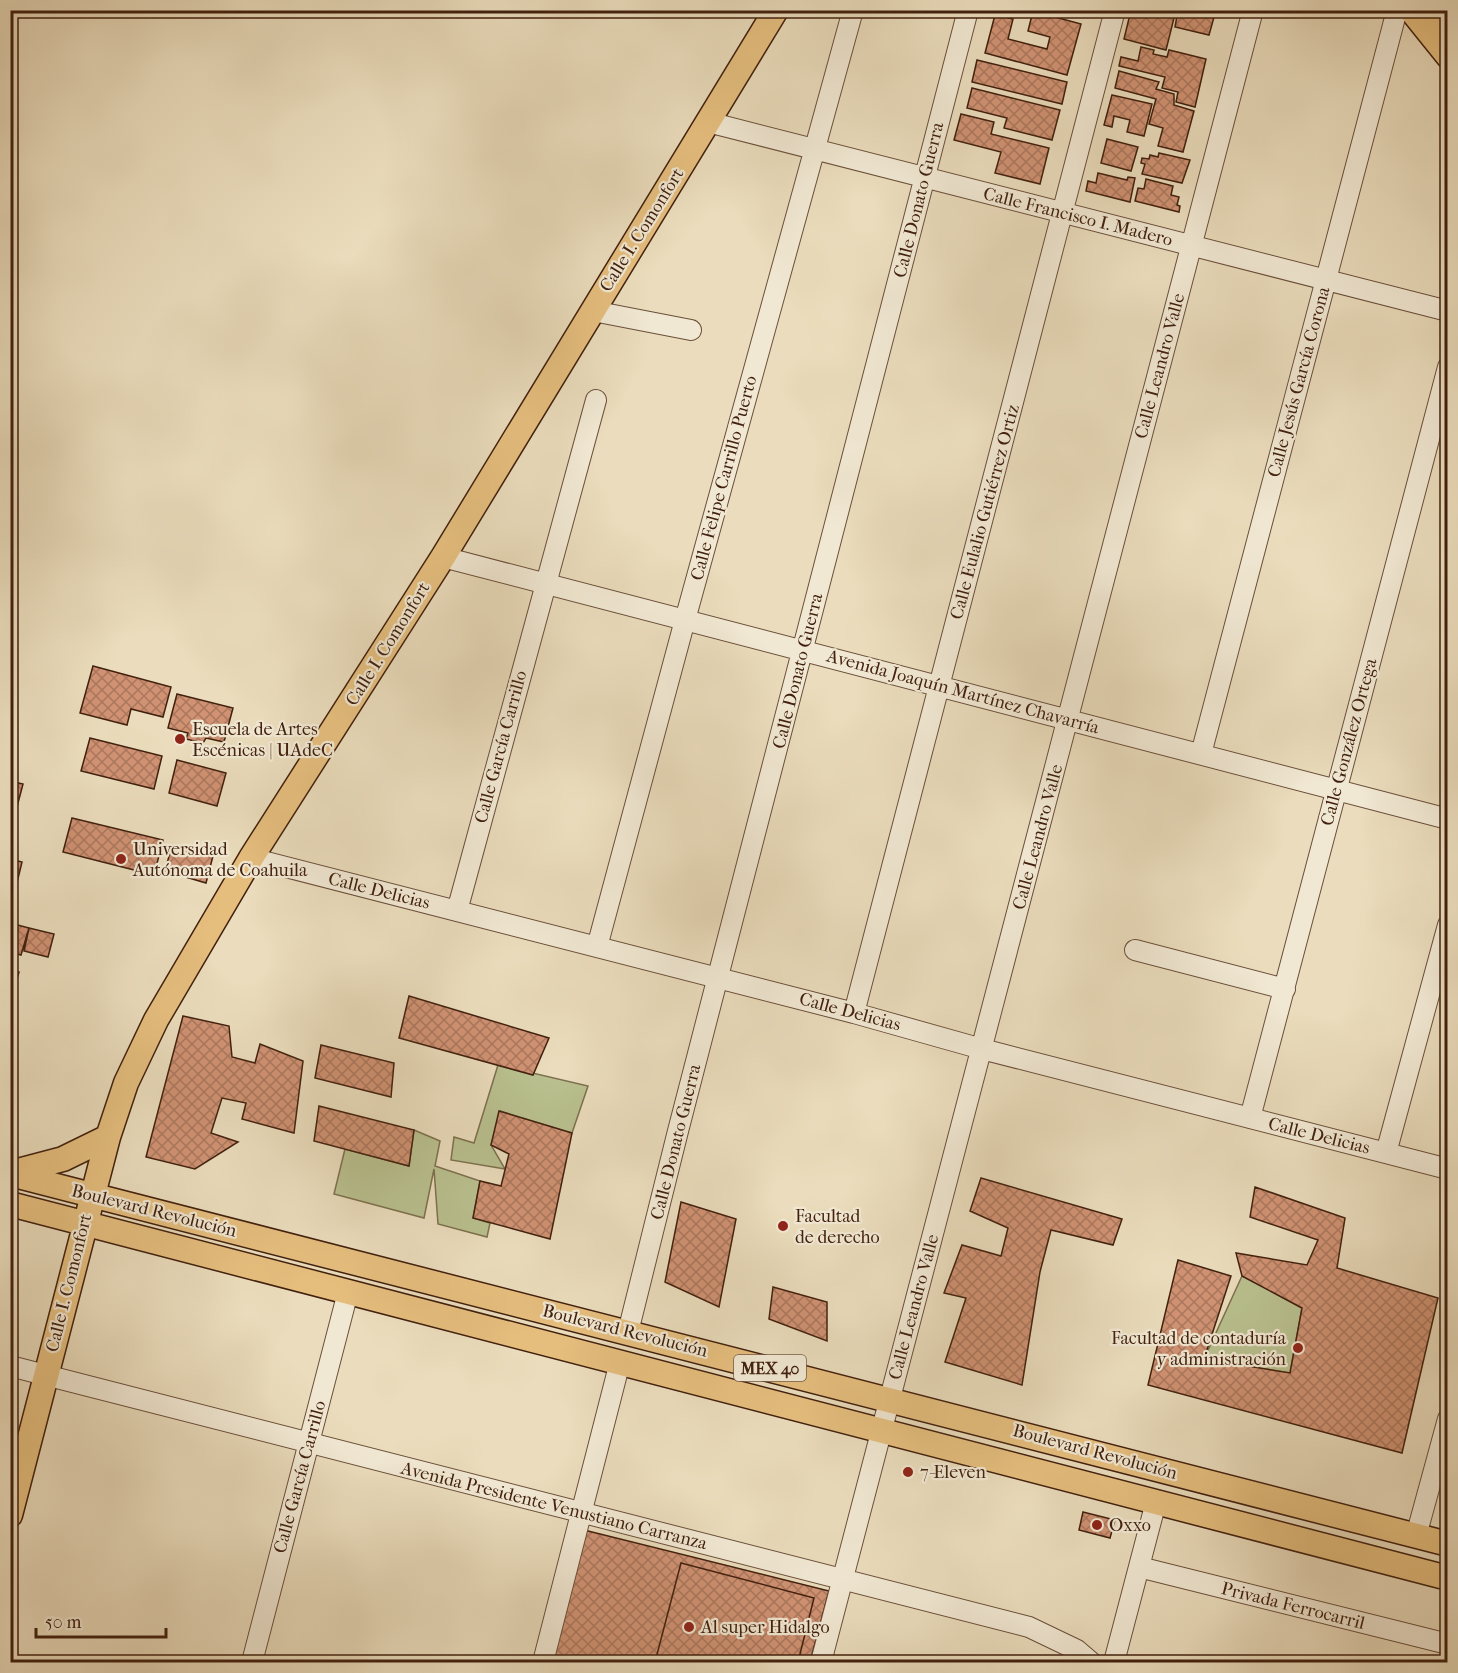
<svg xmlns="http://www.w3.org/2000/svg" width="1458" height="1673" viewBox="0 0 1458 1673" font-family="'IM FELL French Canon',serif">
	<defs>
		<pattern id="building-cross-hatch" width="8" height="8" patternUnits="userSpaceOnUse" patternTransform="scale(1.5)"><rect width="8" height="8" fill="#d09273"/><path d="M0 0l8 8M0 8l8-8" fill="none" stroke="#aa775d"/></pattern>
	</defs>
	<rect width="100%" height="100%" fill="#eadcbc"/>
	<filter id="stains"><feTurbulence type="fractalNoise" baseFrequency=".00333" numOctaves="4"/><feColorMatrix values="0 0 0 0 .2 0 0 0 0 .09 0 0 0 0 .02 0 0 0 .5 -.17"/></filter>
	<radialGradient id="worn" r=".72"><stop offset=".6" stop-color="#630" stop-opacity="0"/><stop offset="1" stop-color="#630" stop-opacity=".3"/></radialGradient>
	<path fill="#b9c08f" stroke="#7d704e" stroke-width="1.5" d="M498,1065L588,1086L572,1133L500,1111L491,1145L505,1169L451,1160L454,1137L474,1143Z
		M414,1130L440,1141L435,1166L480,1181L473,1218L490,1223L487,1237L438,1224L434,1169L424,1218L334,1194L345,1149L409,1166Z
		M1242,1276L1302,1308L1290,1373L1204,1359Z"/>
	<path fill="url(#building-cross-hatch)" stroke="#41200e" stroke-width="1.5" d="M1014,10H1038L1037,17Z
		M1131,10H1176L1166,50L1124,39Z
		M1178,10H1216L1209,35L1175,27Z
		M1033,11L1081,24L1067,75L985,53L995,15L1013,19L1008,39L1047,49L1050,37L1028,31Z
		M1141,47L1154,50L1153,54L1167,57L1169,50L1206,59L1195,107L1176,102L1178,92L1162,88L1165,77L1119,66L1121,57L1138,61Z
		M977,60L1067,82L1062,104L972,82Z
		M1119,71L1159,82L1156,89L1174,94V105L1194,111L1183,152L1158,146L1163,128L1149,124L1156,99L1115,88Z
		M972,88L1060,110L1052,140L1004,128L1007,118L967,108Z
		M1112,95L1152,104L1144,136L1127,132L1130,120L1114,116L1112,127L1104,125Z
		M961,114L994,122L991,134L1049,148L1040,184L995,173L1001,152L954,140Z
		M1107,139L1138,147L1131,171L1101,163Z
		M1159,153L1190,160L1182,183L1142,174L1145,164L1141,163L1142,158L1149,159L1150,155L1158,157Z
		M1098,173L1127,180L1128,177L1135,178L1130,202L1086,191L1088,181L1096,183Z
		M1146,179L1173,186L1171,195L1179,197L1177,205L1180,206L1179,212L1135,201L1138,188L1144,189Z
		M93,666L171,687L163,717L131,709L127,725L80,713Z
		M177,694L233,708L224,742L206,738L203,743L186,739L188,733L168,728Z
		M90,738L162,756L154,789L81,771Z
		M177,760L226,773L217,806L169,793Z
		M10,781L23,784L14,818L10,817Z
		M72,818L163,840L154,875L63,852Z
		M172,845L213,856L206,883L165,871Z
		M10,859L22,862L14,895L10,894Z
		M10,923L29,928L21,955L10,952Z
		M29,928L54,934L48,957L24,951Z
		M10,970L19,972L11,1001H10Z
		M409,996L549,1038L533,1075L399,1038Z
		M183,1016L229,1026L232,1057L255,1063L260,1044L303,1061L294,1133L242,1119L246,1103L222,1098L211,1133L238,1142L195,1169L146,1157Z
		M321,1045L394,1063L391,1097L315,1078Z
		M319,1106L414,1130L409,1166L314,1141Z
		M499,1111L572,1133L550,1239L473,1218L480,1181L501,1186L509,1154L491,1145Z
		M981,1178L1122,1219L1113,1245L1051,1230L1040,1272L1022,1385L945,1362L966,1298L944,1293L962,1245L1001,1256L1008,1228L970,1211Z
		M1255,1187L1345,1218L1337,1268L1438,1298L1402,1453L1148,1385L1178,1260L1231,1276L1204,1359L1290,1373L1302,1308L1242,1276L1236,1253L1307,1265L1318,1240L1250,1217Z
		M681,1202L736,1219L719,1307L665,1282Z
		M773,1287L827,1302V1341L769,1319Z
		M1083,1512L1115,1520L1110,1538L1079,1530Z
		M584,1530L829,1591L810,1662H549Z
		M681,1563L814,1598L798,1662H655Z"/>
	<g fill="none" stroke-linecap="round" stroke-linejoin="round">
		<g stroke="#6b4f3a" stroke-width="22">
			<path id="minor" d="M708,122L1448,311
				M593,311L691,330
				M443,557L1448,819
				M1201,754L1397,10
				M251,858L854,1013L982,1049L1448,1169
				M457,911L596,400
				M597,947L685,620L853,10
				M1135,950L1285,989
				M854,1013L1115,10
				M1250,1118L1448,367
				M1386,1153L1448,925
				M628,1332L678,1131L968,10
				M10,1366L1029,1627L1077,1650L1091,1662
				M1416,1536L1448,1419
				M1139,1567L1448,1644
				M252,1662L348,1292
				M543,1662L620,1362
				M821,1662L1253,10
				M1114,1662L1156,1502"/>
		</g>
		<g stroke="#41200e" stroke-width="27">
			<path id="major" d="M1411,10L1448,56
				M1441,10L1448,18
				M10,1173L63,1159L108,1137
				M10,1174L1448,1544
				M10,1204L1448,1578
				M10,1515L108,1137L126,1083L156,1020L251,858L443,557L776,10"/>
		</g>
		<use href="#minor" stroke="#f1e8d3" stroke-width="20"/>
		<use href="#major" stroke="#e5be7e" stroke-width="24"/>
	</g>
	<g fill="#8f2418" stroke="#f1e8d3" stroke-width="2">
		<circle cx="180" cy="739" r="6"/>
		<circle cx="121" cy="859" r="6"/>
		<circle cx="783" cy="1226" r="6"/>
		<circle cx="1298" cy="1348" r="6"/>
		<circle cx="908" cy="1472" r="6"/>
		<circle cx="1097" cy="1525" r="6"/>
		<circle cx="689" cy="1627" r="6"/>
	</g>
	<g text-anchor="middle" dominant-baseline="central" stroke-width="4.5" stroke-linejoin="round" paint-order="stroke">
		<rect fill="#f1e8d3" stroke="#765c49" stroke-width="1.5" x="734" y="1355" width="72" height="26" rx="4.5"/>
		<g font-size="16" font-weight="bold" fill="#41200e">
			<text x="770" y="1368">MEX 40</text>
		</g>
		<g font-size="18" fill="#41200e" stroke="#f1e8d3">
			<text transform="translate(919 200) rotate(-76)">Calle Donato Guerra</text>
			<text transform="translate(1078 217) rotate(14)">Calle Francisco I. Madero</text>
			<text transform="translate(642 230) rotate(-58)">Calle I. Comonfort</text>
			<text transform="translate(1160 366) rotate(-75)">Calle Leandro Valle</text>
			<text transform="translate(1299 382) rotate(-75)">Calle Jesús García Corona</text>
			<text transform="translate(724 478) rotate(-75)">Calle Felipe Carrillo Puerto</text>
			<text transform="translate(985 512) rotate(-75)">Calle Eulalio Gutiérrez Ortiz</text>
			<text transform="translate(388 644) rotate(-58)">Calle I. Comonfort</text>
			<text transform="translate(798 671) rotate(-76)">Calle Donato Guerra</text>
			<text transform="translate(963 692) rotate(15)">Avenida Joaquín Martínez Chavarría</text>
			<text transform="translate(1349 742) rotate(-75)">Calle González Ortega</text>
			<text transform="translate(501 747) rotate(-75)">Calle García Carrillo</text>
			<text transform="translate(1038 837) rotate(-75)">Calle Leandro Valle</text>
			<text transform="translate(379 891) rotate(14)">Calle Delicias</text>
			<text transform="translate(850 1012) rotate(15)">Calle Delicias</text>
			<text transform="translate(1319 1136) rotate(14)">Calle Delicias</text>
			<text transform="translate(676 1142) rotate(-76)">Calle Donato Guerra</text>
			<text transform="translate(154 1211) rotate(14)">Boulevard Revolución</text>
			<text transform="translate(69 1283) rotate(-76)">Calle I. Comonfort</text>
			<text transform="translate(914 1307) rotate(-75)">Calle Leandro Valle</text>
			<text transform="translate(625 1331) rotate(14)">Boulevard Revolución</text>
			<text transform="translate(1095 1452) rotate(15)">Boulevard Revolución</text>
			<text transform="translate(300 1477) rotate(-75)">Calle García Carrillo</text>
			<text transform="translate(554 1506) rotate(14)">Avenida Presidente Venustiano Carranza</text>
			<text transform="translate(1293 1606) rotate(14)">Privada Ferrocarril</text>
		</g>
		<g font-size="18" fill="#41200e" stroke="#f1e8d3" text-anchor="start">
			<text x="192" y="729">Escuela de Artes<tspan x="192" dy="21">Escénicas | UAdeC</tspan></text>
			<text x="133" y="849">Universidad<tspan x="133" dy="21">Autónoma de Coahuila</tspan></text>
			<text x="795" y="1216">Facultad<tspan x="795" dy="21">de derecho</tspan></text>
			<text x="1286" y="1338" text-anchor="end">Facultad de contaduría<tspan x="1286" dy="21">y administración</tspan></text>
			<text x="920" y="1472">7-Eleven</text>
			<text x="1109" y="1525">Oxxo</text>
			<text x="701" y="1627">Al super Hidalgo</text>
		</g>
	</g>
	<rect width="1458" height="1673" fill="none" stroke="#eadcbc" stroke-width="36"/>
	<rect x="12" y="12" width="1434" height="1649" fill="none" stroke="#41200e" stroke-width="3"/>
	<rect x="18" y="18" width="1422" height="1637" fill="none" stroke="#41200e" stroke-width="1.5"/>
	<path d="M36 1628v9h130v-9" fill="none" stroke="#41200e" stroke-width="3"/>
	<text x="45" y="1628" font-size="18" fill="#41200e" stroke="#f1e8d3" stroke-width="4.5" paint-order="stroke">50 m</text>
	<rect width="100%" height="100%" filter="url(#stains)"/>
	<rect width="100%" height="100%" fill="url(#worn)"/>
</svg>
